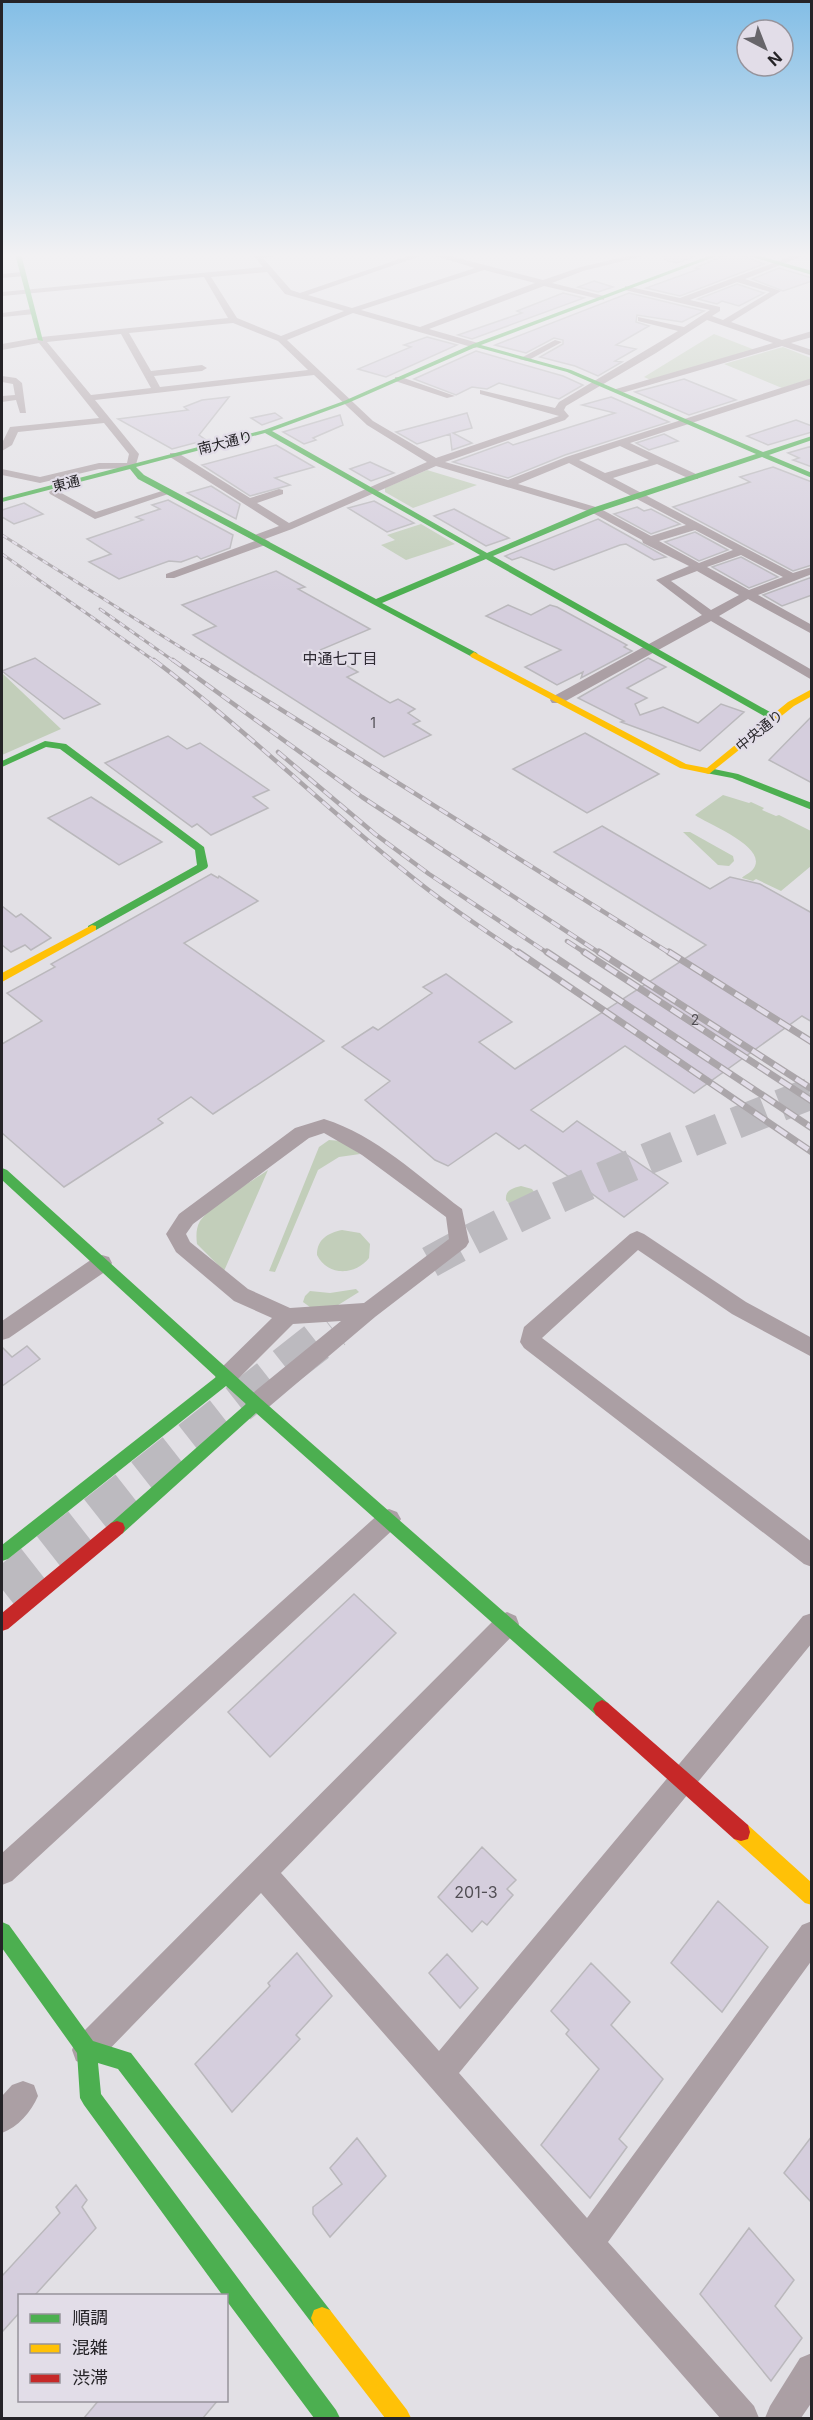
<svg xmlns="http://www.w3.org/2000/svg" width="813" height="2420" viewBox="0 0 813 2420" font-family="Inter,'Noto Sans JP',sans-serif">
	<rect width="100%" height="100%" fill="#e2e0e5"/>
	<path fill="#c2ceba" d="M714,334L755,350L653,381L644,377Z
		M783,347L811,358V379L782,388L724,364Z
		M427,470L477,485L413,508L385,492V488Z
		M421,524L455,544L406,560L381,545L395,540L387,535Z
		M2,673L61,729L2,755Z
		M723,795L749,803L751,802L764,808L762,810L776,816L779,815L811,831V866L781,891L756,879L753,881L742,878C744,875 753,872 755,866C764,845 707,824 695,815Z
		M683,832H690L733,856L734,861L729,866L718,865Z
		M329,1140L341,1141L360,1154L339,1157L318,1170L275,1272L269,1271L319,1147Z
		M268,1170L224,1271L197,1244C196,1236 196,1228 200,1221C214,1202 248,1184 268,1170Z
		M521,1186L532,1189L537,1196L536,1204L530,1209L515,1210L506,1200C505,1190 513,1188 521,1186Z
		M342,1230L360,1233L370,1244L369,1258C356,1275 328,1277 317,1255C317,1239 328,1233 342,1230Z
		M356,1289L359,1292L335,1307L314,1310L303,1302L305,1296L310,1291L330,1293Z"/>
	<path fill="#d5cedd" stroke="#bab8bc" stroke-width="1.5" d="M665,254H701L677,263L665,260Z
		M727,254H738L764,264L680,296L646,288L699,269L695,268Z
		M779,268L812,278V281L783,291L752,279Z
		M594,281L613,287L598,292L578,287Z
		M737,284L764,293L739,306L722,301L717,304L698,299Z
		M563,293L584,298L472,339L458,335L522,313L517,311Z
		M629,293L704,311L682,322L637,315L636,322L649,326L616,345L636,349L615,361L622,362L598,376L575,366L540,357L563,344V340L554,338L526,353L495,345Z
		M427,337L457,345L386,377L358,369L411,347L404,345Z
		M476,351L563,376L583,385L559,399L499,383L487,389L472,387L456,395L414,379Z
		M684,379L736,400L689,415L635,392Z
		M229,397L199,435L206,440L172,449L118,419L188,410L184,407L202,400Z
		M611,397L669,422L565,455L508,478L453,462L508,442L513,445L615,413L582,405Z
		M275,413L282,418L262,425L251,418Z
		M467,413L472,428L453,433L472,443L452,450L450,434L417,444L396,432Z
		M340,415L343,425L313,438L316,440L304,444L283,432Z
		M796,420L812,426V432L768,445L747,436Z
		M664,434L678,441L649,450L636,443Z
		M276,445L314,467L275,478L290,485L250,496L202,465Z
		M812,446V467L793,460L799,458L788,453Z
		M370,462L394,473L371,481L350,469Z
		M773,467L812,482V565L793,571L673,507L750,482L740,477Z
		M211,486L240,504L236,519L187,493Z
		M168,500L233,535L230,548L201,559L197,556L181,562L169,561L119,579L89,562L111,554L87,539L143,520L136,517L160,509L152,505Z
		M374,501L414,523L387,532L348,508Z
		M24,503L43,514L14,524L2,517V510Z
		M637,507L644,511L651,509L680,524L651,534L614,514Z
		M454,509L482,524L509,538L486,546L434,516Z
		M598,519L666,557L654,560L626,544L620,545L554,570L521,557L512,560L505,556Z
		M695,532L728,550L699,561L665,542Z
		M741,557L778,577L749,588L712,567Z
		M276,571L305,587L298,589L370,629L320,650L358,672L347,677L390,703L398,699L415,709L408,713L420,721L413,724L431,735L384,757L193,635L216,626L182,605Z
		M812,577V595L782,606L763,595Z
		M508,605L531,615L550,605L557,607L627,645L624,647L632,651L581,678L583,672L557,685L525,667L561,650L486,616Z
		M35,658L100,704L64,719L2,671Z
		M648,658L666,667L627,688L647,698L635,704L640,715L663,707L698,723L721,704L744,712L700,751L621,722L624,721L578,698Z
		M812,716V783L769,760Z
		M585,733L659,774L587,813L513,769Z
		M168,736L187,749L200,743L269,790L253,797L268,808L211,835L197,824L192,827L105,763Z
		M91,797L162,842L119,865L48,818Z
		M602,826L710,889L730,877L760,884L812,913V1022L802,1016L694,1093L625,1046L531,1110L563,1132L577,1121L668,1183L624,1217L525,1145L519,1149L496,1133L448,1166L435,1160L365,1100L390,1081L342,1047L373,1027L378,1030L432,993L423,987L446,974L512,1022L479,1042L515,1069L706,945L554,852Z
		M211,874L218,878L219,876L258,901L184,943L324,1041L213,1114L191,1097L158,1119L163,1123L64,1187L2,1133V1044L42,1021L7,993L55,967L51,964Z
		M2,906L16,917L21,914L51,938L31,950L25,945L11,952L2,945Z
		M27,1346L40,1359L2,1386V1347L12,1357Z
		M354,1594L396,1633L270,1757L228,1712Z
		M482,1847L516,1880L507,1889L513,1895L487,1925L482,1921L472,1932L438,1897Z
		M718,1901L768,1947L722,2012L671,1963Z
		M297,1953L332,1996L296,2035L300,2039L232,2112L195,2064L270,1986L268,1983Z
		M447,1954L478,1988L460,2008L429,1973Z
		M591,1963L630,2002L611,2025L663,2079L619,2139L627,2147L590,2198L541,2145L599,2069L566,2034L569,2030L551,2011Z
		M812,2136V2203L784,2173Z
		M357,2138L386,2176L330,2237L313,2214V2207L342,2184L330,2168Z
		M76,2185L87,2200L82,2207L96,2228L35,2295H20V2312L2,2332V2276L60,2213L56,2207Z
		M749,2228L794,2280L775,2306L802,2338L771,2381L700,2294Z
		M99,2400H218L203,2418H84Z"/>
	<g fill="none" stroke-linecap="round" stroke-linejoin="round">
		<path stroke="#bcbabf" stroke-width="32" stroke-dasharray="32 16" stroke-linecap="butt" d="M430,1262C552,1194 682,1144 812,1093"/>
		<path stroke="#bcbabf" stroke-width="40" stroke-dasharray="40 20" stroke-linecap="butt" d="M2,1589L333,1329"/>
		<path fill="#ab9fa4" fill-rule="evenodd" d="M2,254H9L5,256Z
			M252,254H286L263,258L291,290L300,293L414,254H426L308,295L352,308L475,268L428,254H442L543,280L581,267L636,254H651L583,271L552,283L604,296V300L544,286L429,329L478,343V347L475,348L353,313L287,340L373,421L436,458L559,416L480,394V390L555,408L559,402L678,331L638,321V317L684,327L710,310L625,290V286L680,298L797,254H808L745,279L781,291L731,322L782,340L812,331V337L791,343L812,350V356L782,346L622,393H616V389L773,343L707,320L656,353L566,406L564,410L569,416L565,420L445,462L508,480L566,457L812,378V384L630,443L698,475V479H690L657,464L613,478L793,573L812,567V574L758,595L812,625V634L748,599L719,616L812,670V680L711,621L562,703H552L550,700L552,697L702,615L656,580L689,566L643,543L642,540L591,512L436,466L292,529L265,539L270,542L268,544L174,578H166V574L255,541L250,538L252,536L279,526L170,457V453H178L250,498L279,489L283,490V494L257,503L289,523L427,462L367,425L314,375L95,400L139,454L135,468L99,469L40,483L2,475V469L40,477L99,463H127L129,454L104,423L18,432L12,445L2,451V443L10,427L99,418L39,343L2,350V344L41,337L228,318L204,277L2,296V292L263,267ZM484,270L535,283L420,327L361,310ZM267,272L285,294L344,311L281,336L237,318L211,277ZM737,282L770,292L723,320L712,316L720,311V307L690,300ZM233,323L278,341L308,370L160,387L154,376L202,371L207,368L202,365L151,371L129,333ZM121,334L151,388L91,395L47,342ZM620,446L649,460L605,473L579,460ZM569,463L686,525L651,536L599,508L518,484ZM695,530L733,550L699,563L659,541ZM741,555L783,577L749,590L707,567ZM697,571L739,595L711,610L671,581Z
			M22,272H25V276L2,278V274Z
			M32,309L35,310V314L2,317V313Z
			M555,340L562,342L527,361L519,359Z
			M2,376L16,378L22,383L26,413H20L16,400L2,402V396L15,395L13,384L2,382Z
			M395,377H401L455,396L447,398L395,381Z
			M54,489L96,512L165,490L169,489L174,492L95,519L50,494L49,492Z
			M324,1119C376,1135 419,1177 462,1209L469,1242L466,1247L375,1317L264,1411L256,1413L248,1411L245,1404L248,1397L341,1321L293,1324L234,1383L226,1386L218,1383L215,1377L218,1371L272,1318L234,1301L176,1252L166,1234L179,1214L295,1128ZM324,1133L362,1155L446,1217L449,1239L364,1303L290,1308L248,1289L190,1242L186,1234L193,1224L309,1138Z
			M637,1231L644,1234L746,1302L812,1338V1357L732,1314L638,1250L542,1338L812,1542V1567L804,1564L524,1348L520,1342L524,1327L630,1234Z
			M102,1255L109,1257L112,1263L109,1269L9,1338L2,1340V1321L95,1257Z
			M389,1509L397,1512L401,1519L397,1526L12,1881L2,1885V1853L381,1512Z
			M507,1612L516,1616L519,1624L516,1632L281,1873L439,2051L803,1616L812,1613V1643L459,2073L587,2218L802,1925L812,1921V1960L608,2242L754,2406L759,2418H720L261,1893L98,2061L87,2065L76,2061L72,2050L76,2039L498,1616Z
			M23,2081L34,2085L38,2096C31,2112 18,2127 2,2133V2096L12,2085Z
			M812,2353V2402L801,2418H765L770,2406L800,2358Z"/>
		<path fill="#4caf50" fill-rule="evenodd" d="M15,254H21L43,341L38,340Z
			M714,254H722L481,345L571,370L763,452L812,436V440L769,455L812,473V478L762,457L598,512L493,556L777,716V720H771L486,559L382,603L477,653L478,655L474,658L138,479L130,469L2,502V498L264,430L344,401L473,344ZM476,347L567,372L756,454L592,508L487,553L272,431L348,403ZM265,433L480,555L376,599L144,475L136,467Z
			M743,254H752L812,271V275Z
			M45,741L66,744L204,847L208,866L207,868L96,930H88V926L197,865L195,850L60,749L46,747L2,767V761Z
			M709,768L738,774L812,803V810L732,778L706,773V769Z
			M2,1168L7,1170L261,1399L608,1703L611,1709L608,1715L602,1718L596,1715L256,1413L123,1533L117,1535L111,1533L109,1528L111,1523L246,1404L226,1386L8,1559L2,1561V1545L216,1377L2,1180Z
			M2,1922L9,1925L93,2041L131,2053L330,2310L333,2318L330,2326L322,2329L314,2326L118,2069L98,2063L101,2094L336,2410L340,2418H314L226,2300V2296H223L84,2105L80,2098L77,2053L2,1948Z"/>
		<path fill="#ffc107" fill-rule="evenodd" d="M474,652L686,764L707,768L788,702L812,689V696L794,706L709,774L680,768L471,657L470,655Z
			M92,925L96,926V930L2,982V973Z
			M741,1823L748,1825L812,1883V1905L805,1903L734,1839L732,1832L734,1825Z
			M322,2307L330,2310L407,2410L411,2418H385L314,2326L311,2318L314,2310Z"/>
		<path fill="#c62828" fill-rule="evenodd" d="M117,1521L123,1523L125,1528L123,1533L8,1629L2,1631V1613L111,1523Z
			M602,1700L608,1703L748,1825L750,1832L748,1839L741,1841L734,1839L596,1715L593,1709L596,1703Z"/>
		<g stroke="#aba6aa" stroke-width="3">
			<path id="rail-far2" d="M2,535L204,662
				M2,554L156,662
				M100,609L175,662"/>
		</g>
		<g stroke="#aba6aa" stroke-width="4.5">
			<path id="rail-far1" d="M154,660C244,728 324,807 412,877C446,905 483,929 520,954
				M173,660L362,797L601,954
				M202,660L671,954
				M278,752L375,834L429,874L549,954
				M567,941L587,954"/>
		</g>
		<g stroke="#aba6aa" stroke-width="7">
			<path id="rail" d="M518,952L812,1152
				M547,952L812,1128
				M584,952L812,1101
				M599,952L812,1089
				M669,952L812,1042"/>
		</g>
		<use href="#rail-far2" stroke="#e2dde8" stroke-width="2" stroke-dasharray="6" stroke-linecap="butt"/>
		<use href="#rail-far1" stroke="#e2dde8" stroke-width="3" stroke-dasharray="10" stroke-linecap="butt"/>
		<use href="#rail" stroke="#e2dde8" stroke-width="4.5" stroke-dasharray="13" stroke-linecap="butt"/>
	</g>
	<linearGradient id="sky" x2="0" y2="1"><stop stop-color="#83bee6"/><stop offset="0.43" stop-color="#f2f1f3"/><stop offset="1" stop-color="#f2f1f3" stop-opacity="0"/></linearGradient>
	<rect width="813" height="593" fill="url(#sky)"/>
	<g text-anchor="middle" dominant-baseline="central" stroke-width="4.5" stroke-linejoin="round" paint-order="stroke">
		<g font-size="14" fill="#252327" stroke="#e2dde8">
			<text transform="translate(225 442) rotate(-14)">南大通り</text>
			<text transform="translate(66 483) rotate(-14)">東通</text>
			<text transform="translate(759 730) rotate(-39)">中央通り</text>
		</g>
		<g font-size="14" fill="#514e54">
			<text x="373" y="722">1</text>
			<text x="695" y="1019">2</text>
		</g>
		<g font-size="15" fill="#2f2b34" stroke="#e2dde8">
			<text x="340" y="658">中通七丁目</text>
		</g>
		<g font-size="16" fill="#514e54">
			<text x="476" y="1892">201-3</text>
		</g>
	</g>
	<rect width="813" height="2420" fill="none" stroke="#252327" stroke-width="6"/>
	<rect x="18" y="2294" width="210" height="108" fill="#e2dde8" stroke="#96939b" stroke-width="1.5"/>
	<rect x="30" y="2314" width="30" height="9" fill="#4caf50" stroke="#96939b" stroke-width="1.5"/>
	<text x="72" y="2324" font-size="18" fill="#252327">順調</text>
	<rect x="30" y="2344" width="30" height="9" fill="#ffc107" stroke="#96939b" stroke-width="1.5"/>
	<text x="72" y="2354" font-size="18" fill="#252327">混雑</text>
	<rect x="30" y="2374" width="30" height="9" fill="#c62828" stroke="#96939b" stroke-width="1.5"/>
	<text x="72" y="2384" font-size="18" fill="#252327">渋滞</text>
	<g transform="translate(765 48) rotate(138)"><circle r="28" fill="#e2dde8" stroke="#96939b" stroke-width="1.5"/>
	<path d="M0-4.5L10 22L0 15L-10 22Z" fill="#67656a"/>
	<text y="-9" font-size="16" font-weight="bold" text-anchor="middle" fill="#252327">N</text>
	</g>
</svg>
